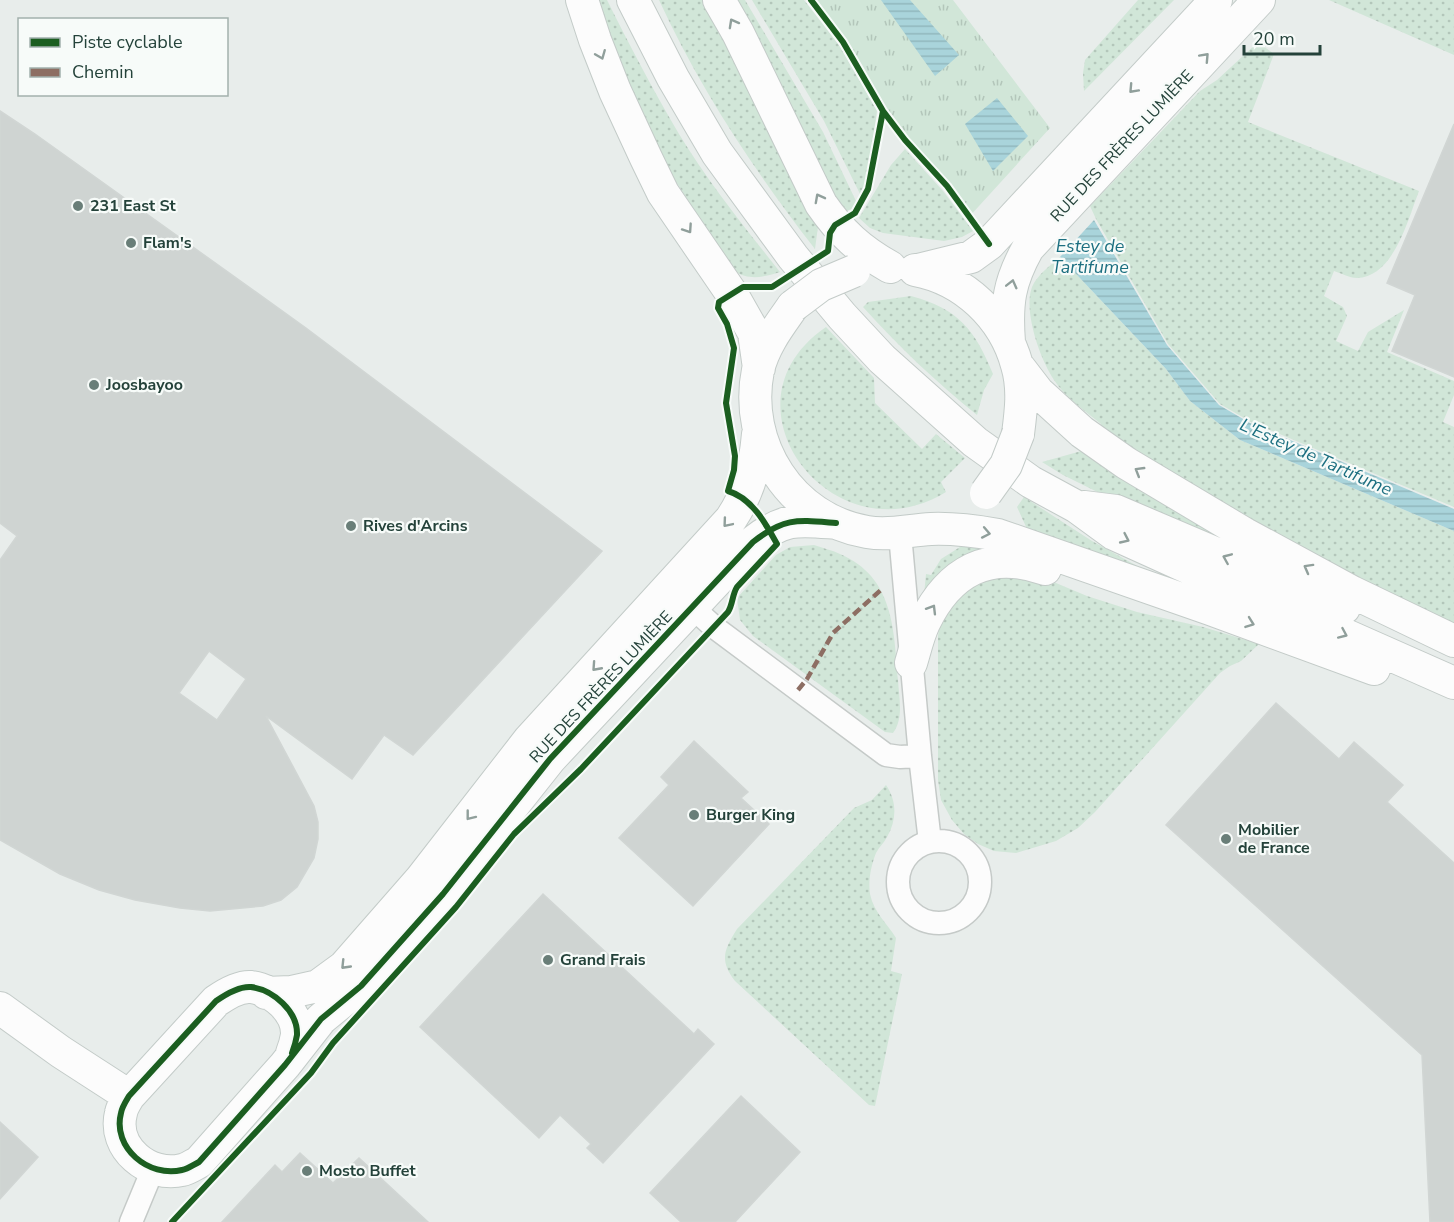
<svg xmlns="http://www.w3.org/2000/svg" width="1454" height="1222" viewBox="0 0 1454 1222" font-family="'Nunito Sans',sans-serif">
	<defs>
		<pattern id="grass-dots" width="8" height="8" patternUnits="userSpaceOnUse" patternTransform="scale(1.5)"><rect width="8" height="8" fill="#d1e6d8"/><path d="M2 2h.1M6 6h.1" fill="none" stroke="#b3c6ba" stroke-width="1.8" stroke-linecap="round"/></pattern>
		<pattern id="park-tufts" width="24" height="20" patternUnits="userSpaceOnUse" patternTransform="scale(1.5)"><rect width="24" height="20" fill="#d1e6d8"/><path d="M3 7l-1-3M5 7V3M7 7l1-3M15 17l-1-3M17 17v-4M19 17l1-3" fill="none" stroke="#b3c6ba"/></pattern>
		<pattern id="water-rules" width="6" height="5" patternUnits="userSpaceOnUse" patternTransform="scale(1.5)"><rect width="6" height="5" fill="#a9d4db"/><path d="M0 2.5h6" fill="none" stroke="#91b7bd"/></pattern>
	</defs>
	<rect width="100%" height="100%" fill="#e8edeb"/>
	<path fill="url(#grass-dots)" d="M592,0H607C630,46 653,90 679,134C709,183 745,228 780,272C763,277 750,281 734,271L660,157Z
		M659,0H710L819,219L815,249C755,172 700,89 659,0Z
		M730,0H745L823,132L856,201L852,209L840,213Z
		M752,0H804L839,45L877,111L866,183L860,194L824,121Z
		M1138,0H1174L1084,91L1083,73L1085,60Z
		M1329,0H1454V55Z
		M1258,42L1274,54L1248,122L1419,191C1408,219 1394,277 1357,278C1349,278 1341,273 1334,271L1324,296L1343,307L1347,316L1336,341L1358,351L1368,332L1404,310L1387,352L1454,381V395L1443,422L1454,427V507L1251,422L1220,404L1168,344L1096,219L1090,206L1200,91L1217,80Z
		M905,149L943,191L973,231L962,237L944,241L883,233L870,228L859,218L891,165Z
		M1060,257L1166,369L1190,401L1240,440L1454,531V624L1310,554L1101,431V424C1085,411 1065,397 1054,380C1040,359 1023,311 1032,287C1037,275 1051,265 1060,257Z
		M911,296C959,309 975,330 993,374L984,390L977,415C936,382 899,347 863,307L868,302Z
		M826,327L874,378L875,403L922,449L936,434L965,458L941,482L946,492C834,561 712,405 826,327Z
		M1085,450L1254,551L1140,513L1063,475L1042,462Z
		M1024,497L1092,541L1139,567L1199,594L1028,531L1017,507Z
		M814,545C822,548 832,550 840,554C894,577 894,630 898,680C899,698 904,718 893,733L885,732L753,636L740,620L737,598L776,555L790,547Z
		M960,547H973L991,550L923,605L926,574L931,575L941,559Z
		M987,575L1044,578L1087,596L1137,612L1203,627L1259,644L1241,661L1230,666L1220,673L1095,812L1078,828L1056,841L1016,853L994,851L978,844L964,834L952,820L941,800L938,780V636C943,599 959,594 987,575Z
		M886,785C897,801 897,820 887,837C884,843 879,847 876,853C871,866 868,880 870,894C874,913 887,923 896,938L891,971L902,974L875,1106L869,1105L735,981C719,960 724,950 737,929L854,808L872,800Z"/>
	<path fill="url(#park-tufts)" d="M811,0H953L1050,128L969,217L947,186L905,140L883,111L843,42Z"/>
	<path fill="url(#water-rules)" d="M881,0H910L959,55L935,76Z
		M997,98L1028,136L993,171L965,124Z
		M1094,220L1167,345L1219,405L1250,423L1454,509V531L1240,440L1190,401L1166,369L1060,257Z"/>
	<path fill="#cfd4d2" stroke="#d1d6d4" stroke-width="1.5" fill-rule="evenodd" d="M0,111L35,134L306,328L602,551L413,755L384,735L352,779L266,716L314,806L318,822V839L314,858L297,887L281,900L263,906L210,911L180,908L135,900L99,890L60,874L0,840V560L17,536L0,523ZM209,651L246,679L217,720L179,693Z
		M1454,124V377L1392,351L1415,295L1387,283Z
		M1276,703L1339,759L1354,742L1403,785L1387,802L1454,863V1222H1430L1422,1055L1166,825Z
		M694,741L748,792L741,798L769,824L693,906L619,838L669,785L661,777Z
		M543,894L694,1034L698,1029L714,1044L603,1163L587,1148L591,1144L560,1115L539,1138L420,1027Z
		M741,1096L800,1152L735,1222H681L650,1193Z
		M0,1122L38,1157L0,1199Z
		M300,1153L333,1183L359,1158L428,1222H222L275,1165L282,1172Z"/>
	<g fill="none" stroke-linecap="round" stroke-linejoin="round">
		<g stroke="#c5cac8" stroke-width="25">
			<path id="street" d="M900,534L920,756L930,842
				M693,608L714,627L886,755L900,757L920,756
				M898 882a41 41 0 1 1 82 0a41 41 0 1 1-82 0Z
				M131,1222L153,1169"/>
		</g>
		<g stroke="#c3cbc8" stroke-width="34">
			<path id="secondary" d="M582,0L595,40L615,91L646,158L663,193L732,294L754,333L759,368
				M633,0L673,78L717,153L793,257L842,316L882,359L975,442L1031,482L1077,507L1114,534L1220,582L1307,618L1454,683
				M719,0L738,33L821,204C841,233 860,250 890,267
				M915,270C964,279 1004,317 1017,365C1024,388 1021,411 1018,434
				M918,270L971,257L989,244L1216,0
				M793,306C779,326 764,345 758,370C743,444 791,519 867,532C890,536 909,530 931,529C954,528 975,531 998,535L1210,609L1374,669
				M1009,342C1006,303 1009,282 1028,248L1259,0
				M1018,366L1038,392L1082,432L1126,463L1245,534L1352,592L1454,641
				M1084,507L1116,511L1344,608
				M911,663C915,650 918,636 924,623C949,571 989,549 1045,569
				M266,993L291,992L318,986L344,967L421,879L529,740L731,519C750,490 755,467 758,434
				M0,1008L61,1052L129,1096
				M292,1053C294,1048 296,1041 297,1035C298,1011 273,990 251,987C239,986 226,994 216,1001L129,1096C126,1101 122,1107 121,1113C112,1148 149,1178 182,1170C188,1169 193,1165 199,1162L285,1065L321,1019L361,986L443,894L550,759L753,542C785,517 798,520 836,523"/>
		</g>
		<use href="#street" stroke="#fcfcfc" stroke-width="22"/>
		<use href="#secondary" stroke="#fcfcfc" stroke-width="32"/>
		<g stroke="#c3cbc8" stroke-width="34" stroke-linecap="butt">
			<path id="secondary-bridge" d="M793,306L821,285L854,271
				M986,493L1006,465L1018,434"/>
		</g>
		<use href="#secondary-bridge" stroke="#fcfcfc" stroke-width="32"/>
		<path stroke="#8d6e63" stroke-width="4.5" stroke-dasharray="9 4.5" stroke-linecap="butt" d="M798,690L807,679L833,633L883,588"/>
		<g stroke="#f7fbf9" stroke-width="10">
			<path id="cycleway" d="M811,0L843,42L883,111L905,140L947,186L989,244
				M292,1053C294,1048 296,1041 297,1035C298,1011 273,990 251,987C239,986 226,994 216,1001L129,1096C126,1101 122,1107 121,1113C112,1148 149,1178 182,1170C188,1169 193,1165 199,1162L285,1065L321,1019L361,986L443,894L550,759L753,542C785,517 798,520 836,523
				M172,1222L311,1073L333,1043L456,907L514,834L581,769L728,612C733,604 732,595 737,587L777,544C766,524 752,498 728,491L734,470L735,456L726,403L734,348L727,324L718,308L719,302L743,287H772L828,251L830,233L835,225L855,213L868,189L883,111"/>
		</g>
		<use href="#cycleway" stroke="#1b5e20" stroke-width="6"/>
	</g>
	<defs><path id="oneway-chevron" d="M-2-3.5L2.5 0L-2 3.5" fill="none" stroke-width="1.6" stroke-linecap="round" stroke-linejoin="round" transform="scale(1.5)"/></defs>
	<g stroke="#909f9b">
		<use href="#oneway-chevron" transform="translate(733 23) rotate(-119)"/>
		<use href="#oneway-chevron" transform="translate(601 55) rotate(68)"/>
		<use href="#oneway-chevron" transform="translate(1205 57) rotate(-47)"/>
		<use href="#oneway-chevron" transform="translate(1133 89) rotate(133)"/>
		<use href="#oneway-chevron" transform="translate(819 198) rotate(-118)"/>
		<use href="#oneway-chevron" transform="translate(688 229) rotate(56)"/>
		<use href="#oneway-chevron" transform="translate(1012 284) rotate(-76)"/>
		<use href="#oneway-chevron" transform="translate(1139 471) rotate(-149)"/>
		<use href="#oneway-chevron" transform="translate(727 523) rotate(130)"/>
		<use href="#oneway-chevron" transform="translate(986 533) rotate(11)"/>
		<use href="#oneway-chevron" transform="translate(1125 539) rotate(25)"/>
		<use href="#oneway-chevron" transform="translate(1227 558) rotate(-157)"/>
		<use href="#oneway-chevron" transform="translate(1308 568) rotate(-151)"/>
		<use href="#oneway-chevron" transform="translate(932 609) rotate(-59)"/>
		<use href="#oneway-chevron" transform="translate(1250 623) rotate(20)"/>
		<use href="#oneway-chevron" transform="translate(1343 634) rotate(24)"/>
		<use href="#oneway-chevron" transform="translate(596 667) rotate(132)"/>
		<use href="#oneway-chevron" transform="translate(470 816) rotate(128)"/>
		<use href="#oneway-chevron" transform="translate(345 965) rotate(134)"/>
	</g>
	<g fill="#697e78" stroke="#f7fbf9" stroke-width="2">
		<circle cx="78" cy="206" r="6"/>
		<circle cx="131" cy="243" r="6"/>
		<circle cx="94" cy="385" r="6"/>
		<circle cx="351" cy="526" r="6"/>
		<circle cx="694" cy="815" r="6"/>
		<circle cx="1226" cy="839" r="6"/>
		<circle cx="548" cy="960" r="6"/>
		<circle cx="307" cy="1171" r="6"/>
	</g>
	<g text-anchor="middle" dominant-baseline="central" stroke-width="4.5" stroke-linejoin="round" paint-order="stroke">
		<g font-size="16" fill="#24423a" stroke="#f7fbf9">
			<text transform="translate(1122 146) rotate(-47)">RUE DES FRÈRES LUMIÈRE</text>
			<text transform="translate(601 687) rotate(-47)">RUE DES FRÈRES LUMIÈRE</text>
		</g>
		<g font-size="16" font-weight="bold" fill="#24423a" stroke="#f7fbf9" text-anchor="start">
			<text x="90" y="206">231 East St</text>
			<text x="143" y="243">Flam's</text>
			<text x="106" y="385">Joosbayoo</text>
			<text x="363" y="526">Rives d'Arcins</text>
			<text x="706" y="815">Burger King</text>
			<text x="1238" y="830">Mobilier<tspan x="1238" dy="18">de France</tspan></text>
			<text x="560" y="960">Grand Frais</text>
			<text x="319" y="1171">Mosto Buffet</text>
		</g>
		<g font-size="18" font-style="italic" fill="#1c6f80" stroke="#f7fbf9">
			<text x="1090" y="246">Estey de<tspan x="1090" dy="21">Tartifume</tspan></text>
			<text transform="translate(1316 457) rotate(24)">L'Estey de Tartifume</text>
		</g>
	</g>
	<rect x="18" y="18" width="210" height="78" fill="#f7fbf9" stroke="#a3b1ad" stroke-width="1.5"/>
	<rect x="30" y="38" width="30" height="9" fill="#1b5e20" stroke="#a3b1ad" stroke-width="1.5"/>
	<text x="72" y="48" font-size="18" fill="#24423a">Piste cyclable</text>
	<rect x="30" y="68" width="30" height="9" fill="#8d6e63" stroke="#a3b1ad" stroke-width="1.5"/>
	<text x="72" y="78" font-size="18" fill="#24423a">Chemin</text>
	<path d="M1244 45v9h76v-9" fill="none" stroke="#24423a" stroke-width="3"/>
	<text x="1253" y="45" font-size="18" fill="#24423a" stroke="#f7fbf9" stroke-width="4.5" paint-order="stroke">20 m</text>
</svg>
